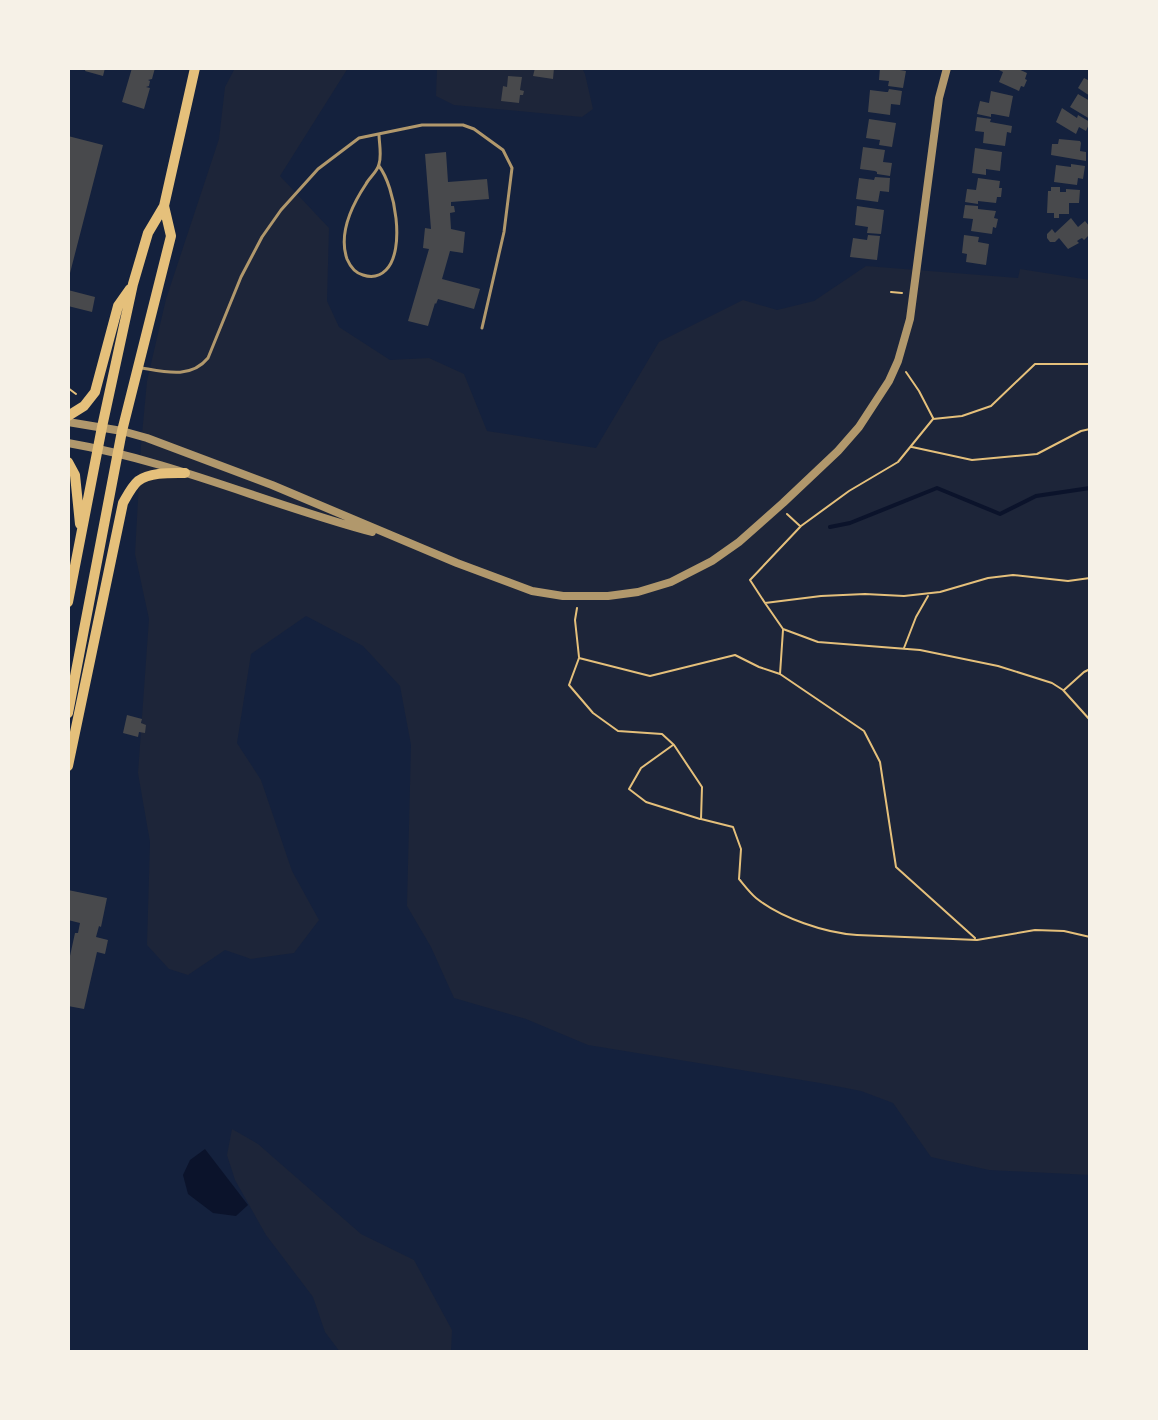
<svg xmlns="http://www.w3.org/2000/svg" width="1158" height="1420" viewBox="0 0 1158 1420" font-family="Karla,sans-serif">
	<rect width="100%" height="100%" fill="#14213d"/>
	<path fill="#1d2539" d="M235,68H348L280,176L329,228L327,301L339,327L390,360L429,358L464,374L487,431L596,448L659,342L743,300L777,310L814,301L866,266L1018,278L1020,269L1090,280V1175L989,1170L931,1157L893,1103L861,1091L820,1083L588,1045L526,1019L454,998L431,947L407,906L411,745L400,686L363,646L306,616L251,654L237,743L261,780L292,871L319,920L294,953L251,959L225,950L188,975L169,969L147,945L150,842L138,773L149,619L135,554L141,445L147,381L166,299L219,139L225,87Z
		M437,68H582L585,74L593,109L582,117L454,105L436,96Z
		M232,1129L258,1144L361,1234L414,1260L452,1330L451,1352H340L325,1332L313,1297L266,1235L235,1180L227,1155Z"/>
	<path fill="#0b132b" d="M205,1149L248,1205L236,1216L213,1213L188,1194L183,1175L190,1160Z"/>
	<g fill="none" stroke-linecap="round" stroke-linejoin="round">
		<path stroke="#0b132b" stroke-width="4" d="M830,527L850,523L937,488L1000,514L1036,496L1090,488"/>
	</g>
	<path fill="#48494c" d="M86,68H105L103,76L85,71Z
		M132,68H155L152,79L148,80L150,81L149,86L146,87L150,88L144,109L122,102Z
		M535,68H554L553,79L533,76Z
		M880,68H900V70L906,71L903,88L888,86L889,81L879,80Z
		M995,68H1016L1027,73L1025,79L1027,80L1024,87L1021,86L1019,91L999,82L1003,72Z
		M508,76L522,77L520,90L524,91L523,95H520L519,103L501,101L503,86L507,87Z
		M1084,78L1090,81V96L1078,88Z
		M889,89L902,91L900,105L891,104L890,115L868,112L870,90L886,92H888Z
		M991,91L1013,96L1009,117L993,114H991V117L977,114L980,101L989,103Z
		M1078,94L1090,101V119L1070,107Z
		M1062,108L1077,118L1078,115L1090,122L1086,131L1079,127L1076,134L1056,122Z
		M977,117L991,119L990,122L1012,126L1011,133L1007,132L1005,146L983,143L984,132L975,131Z
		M869,119L896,123L892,147L879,145L880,140L866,138Z
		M68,136L103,145L69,277H68Z
		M1059,139L1080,141L1081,143L1080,151L1086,152V161L1051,155L1052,144H1058Z
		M863,147L885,150L883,162L892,163L890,176L877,174V172L875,171L860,169Z
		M975,148L1002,152L1000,171L986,169V175L972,173Z
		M446,152L448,182L487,179L489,199L451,202V206H454L455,212L450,213L451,229L465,232L463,253L450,251L442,279L480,289L474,309L438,299L436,304L435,303L428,326L408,321L429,249L423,248L425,228L431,229L425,154Z
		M1071,164L1085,166L1083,179L1078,178L1077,185L1054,182L1056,165L1071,167Z
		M875,177L890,178L889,192L880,191L878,202L856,199L859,178L874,180Z
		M978,178L1000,181L999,188H1002L1001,197H997L996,203L978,201V204L965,202L967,189L976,190Z
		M1051,187H1060V192H1066V189L1080,190L1079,203H1069V214H1059V218H1054V213H1047L1048,191H1051Z
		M965,205L978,206V209L996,211L994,218L998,219L996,228L993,227L992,234L971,231L973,219L963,218Z
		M857,206L884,210L881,234L867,233L868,227L855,225Z
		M1071,218L1078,227L1085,221L1090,227V234L1084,240L1082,238L1080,239L1077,241L1079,243L1068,249L1059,238L1055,242H1050L1047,238V234L1052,229L1055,233Z
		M868,235L880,236L877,260L850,257L853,238L867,240Z
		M964,235L979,237L978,242L989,244L986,265L966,262L967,254L962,253Z
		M68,290L95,297L92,312L68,306Z
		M127,715L142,719L141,723L146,725L145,733L139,732L138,737L123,733Z
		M68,890L107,898L101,927L99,926L96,937L108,940L105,954L97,952L84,1009L68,1006V965L75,933H78L80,923L68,920Z"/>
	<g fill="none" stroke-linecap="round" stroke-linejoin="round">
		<path stroke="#e5c07b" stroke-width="2" d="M891,292L902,293
			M906,372L919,391L933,418
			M68,388L76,394
			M912,447L972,460L1037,454L1081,431L1090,429
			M787,514L800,526
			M1090,578L1068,581L1013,575L988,578L940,592L904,596L865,594L821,596L765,603L783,629L818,642L920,650L998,666L1052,683L1063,690L1090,720
			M765,603L750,580L801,526L849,491L898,462L933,419L962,416L991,406L1035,364H1090
			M577,608L575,620L579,657
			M783,630L780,674L864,731L880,762L896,867L975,938
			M904,648L916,617L928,596
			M780,674L759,667L735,655L650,676L579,658L569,685L593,713L618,731L662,734L674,745L702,787L701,819L733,827L741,849L739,879C744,885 750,893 756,898C781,918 825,933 857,935L977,940L1035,930L1064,931L1090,937
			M1064,690L1084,672L1090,669
			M673,745L641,768L629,789L646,802L700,819"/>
		<path stroke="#b1986c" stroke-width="3" d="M379,134C379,143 382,155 379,164C378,171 369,178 366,184C352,205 338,233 347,259C350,266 355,273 363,275C372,278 380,276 386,270C406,250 395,187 379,166
			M142,368C165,372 191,379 208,358L241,277L262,237L281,210L318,169L359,138L422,125H463L474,129L503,150L512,168L504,232L482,328"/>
		<path stroke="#b1986c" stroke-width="8" d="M68,422L122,431L147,438L272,485L457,563L532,591L563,596H608L638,592L671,582L712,561L739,542L783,503L838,451L859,427L889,381L898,361L910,319L939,98L947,68
			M68,443C172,461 270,505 372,532"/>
		<path stroke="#e5c07b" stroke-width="10" d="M68,416L84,406L95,392L118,306L130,289
			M68,462L75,475L80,524
			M68,602L102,427L133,284L148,233L164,206L195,68
			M68,713L122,431L171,236L164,206
			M68,766L123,503C127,496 132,486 138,481C150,472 171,473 185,473"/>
	</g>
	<rect width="1158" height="1420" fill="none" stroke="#f6f1e7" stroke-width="140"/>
</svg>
